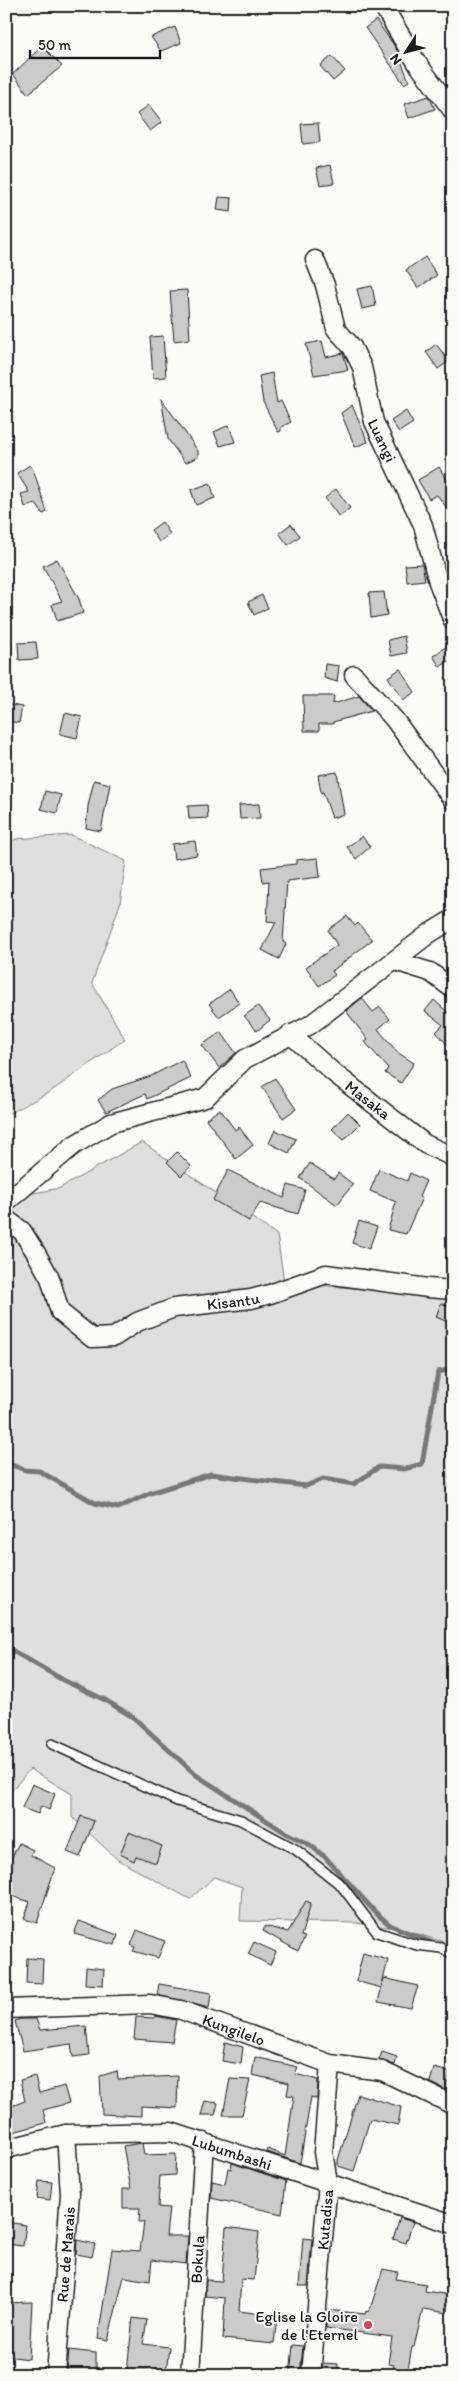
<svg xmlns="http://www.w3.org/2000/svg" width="459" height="2381" viewBox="0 0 459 2381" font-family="Itim,sans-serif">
	<rect width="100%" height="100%" fill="#fdfcf7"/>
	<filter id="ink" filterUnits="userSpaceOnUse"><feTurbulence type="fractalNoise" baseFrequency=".02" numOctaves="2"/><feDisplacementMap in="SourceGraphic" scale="10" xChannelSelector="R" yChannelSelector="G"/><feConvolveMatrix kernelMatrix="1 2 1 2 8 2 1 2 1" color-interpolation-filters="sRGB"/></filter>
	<g filter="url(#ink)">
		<path fill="#e0dfdb" stroke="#7e7e7c" d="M71,835L126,861L120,904L92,983L125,1039L50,1092L6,1115V846L16,839Z
			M142,1142L277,1235L284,1282L453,1297V1945L402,1929L356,1923L240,1921L242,1887L214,1877L190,1899L118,1860L72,1817V1794L30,1769L8,1795L6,1794V1197L8,1198L60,1188Z"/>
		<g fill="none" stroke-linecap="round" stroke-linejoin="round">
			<path stroke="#797876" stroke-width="5" d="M6,1463L25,1470L39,1471L95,1503L118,1508L150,1493L211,1474L306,1486L323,1479L354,1484L379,1467L404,1469L422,1464L438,1372L453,1369
				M6,1647L63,1680L105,1700L133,1717L196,1775L286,1833L310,1845L325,1857L377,1914L390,1925L433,1943"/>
		</g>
		<path fill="#cccbc8" stroke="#1c1c1c" d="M376,20L396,48L409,81L404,84L365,28Z
			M175,27L181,43L161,51L151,37Z
			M42,46L62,66L28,94L13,74Z
			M332,56L345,71L333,81L320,66Z
			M429,96L435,109L409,118L404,104Z
			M149,105L162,122L150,131L137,114Z
			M318,123L320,142L303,144L301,124Z
			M330,165L334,183L320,185L316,168Z
			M219,197L232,198L231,212L217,210Z
			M425,257L437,275L418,288L406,270Z
			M372,286L376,306L362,309L357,289Z
			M187,290L190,339L174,341L170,291Z
			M163,336L166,377L153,378L150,337Z
			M322,341L326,357L343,353L348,370L314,375L306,344Z
			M436,344L449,361L438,369L426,352Z
			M272,373L277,403L281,401L291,422L281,427V431L278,432L263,402L259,376Z
			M161,398L198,451V457L185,463L168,439Z
			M352,405L368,442L355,447L341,413Z
			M406,411L413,423L399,432L391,421Z
			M229,425L235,442L220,446L214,432Z
			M30,465L34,472L47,512L43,514L36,504L25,507L21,494L29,492L17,473Z
			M439,467L453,490V516L437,495L429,499L418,480Z
			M210,483L215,498L196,505L191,490Z
			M336,489L350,508L339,517L325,498Z
			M162,522L170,534L159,542L151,530Z
			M291,524L300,536L288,545L279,533Z
			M57,559L79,599L83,613L57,621L52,604L62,601L43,566Z
			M422,564L425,580L407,582L405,565Z
			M384,592L387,615L371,618L369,593Z
			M262,595L268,608L254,615L248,602Z
			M404,636L407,653L391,656L388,640Z
			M36,642L38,659L19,660L18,643Z
			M447,646L453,658L440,667L433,656Z
			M325,664L339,666L337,682L324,678Z
			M400,669L415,692L403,700L388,677Z
			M303,696H334L333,704L359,696L372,711L333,722V724H319V731H304Z
			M6,704L22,707L19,723L6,721Z
			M65,713L82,717L77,738L60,734Z
			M337,772L344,814L332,818L323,792L321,793L318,775Z
			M94,780L110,784L101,831L86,828L88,806Z
			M45,791L61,795L57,813L41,809Z
			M259,804L260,818L240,819L239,805Z
			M207,805L208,818L189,819L188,806Z
			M362,836L370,847L356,859L347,847Z
			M195,841L197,855L174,859L172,844Z
			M318,858L320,877L287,881L283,942L286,944L279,959L262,950L276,922L267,921L269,881L263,882L261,868L296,864V860Z
			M347,916L355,926L358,923L372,940L332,971L335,975L319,986L306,967L337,945L328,930Z
			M230,989L239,1003L219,1017L209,1004Z
			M362,998L373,1012L380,1007L390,1019L378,1029L397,1052L414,1063L401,1083L385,1073L388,1068L365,1042L368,1040L346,1011Z
			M434,1000L453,1017V1051L436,1032L443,1025L425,1011Z
			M258,1006L270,1020L257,1031L244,1016Z
			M221,1032L236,1053L219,1068L202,1045Z
			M182,1060L191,1078L147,1099L145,1094L106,1112L98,1100L112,1089L151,1076Z
			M275,1078L296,1109L283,1118L262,1087Z
			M220,1109L235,1130L239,1127L253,1145L236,1159L206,1119Z
			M348,1112L360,1124L344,1140L332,1129Z
			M275,1130L296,1139L289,1153L269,1143Z
			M177,1152L191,1166L181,1176L167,1162Z
			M310,1163L334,1179L338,1173L353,1184L337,1205L300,1178Z
			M379,1169L407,1181L410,1173L426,1181L419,1197L422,1198L406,1234L388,1230L396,1202L370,1191Z
			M228,1170L284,1198L288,1185L305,1190L298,1214L260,1203L249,1221L213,1200Z
			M359,1221L377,1227L369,1249L352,1243Z
			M441,1303L453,1308V1324L436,1317Z
			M32,1784L55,1794L49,1810L41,1806L38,1814L22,1808Z
			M81,1816L94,1821L80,1857L67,1852Z
			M129,1832L162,1846L156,1863L136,1856L134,1861L120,1854Z
			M19,1843L33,1850L31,1855L55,1868L37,1923L24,1919L30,1902L6,1894V1877L11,1862L10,1861Z
			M306,1901L311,1903L301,1936L305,1937L298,1951L263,1931L265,1926L288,1932Z
			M79,1921L118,1935L115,1945L74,1934Z
			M137,1930L165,1941L158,1958L133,1951L135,1947L131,1945Z
			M254,1942L276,1952L270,1965L248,1954Z
			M363,1953L388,1960L381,1988L356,1981Z
			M27,1958L43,1959L42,1984L26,1983Z
			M86,1967L104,1969L103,1985L85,1984Z
			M384,1978L418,1986L411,2008L378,2002Z
			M159,1984L211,1993L209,2008L157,1995Z
			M155,2016L176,2020L172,2042L134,2039L136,2017L155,2018Z
			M20,2019H36L40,2030L86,2026L89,2055L73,2057L71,2044L23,2051L15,2021Z
			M225,2042L243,2047L241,2064L222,2061Z
			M382,2052L397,2057L395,2065L379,2060Z
			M255,2057L298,2067L295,2074L318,2080L317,2099L311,2097L300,2163L267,2152L268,2149L285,2156L294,2096L287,2095L289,2083L252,2075Z
			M434,2068L450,2072L446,2090L430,2082Z
			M117,2071L118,2079L178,2076L177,2108L141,2106V2116L102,2114L100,2076Z
			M35,2076L39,2093L64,2086L69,2103L43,2110L46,2123L6,2134V2108L25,2101L20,2080Z
			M230,2079L250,2080L242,2115H223Z
			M358,2094L401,2107L398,2125L370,2119L354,2171L338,2166V2160Z
			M205,2101L218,2103L215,2115H201Z
			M142,2143L144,2155L176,2154L175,2175L160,2176L158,2207L169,2208L166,2236H188L186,2264L152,2260L150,2281L124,2277L108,2340L98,2338L112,2249L140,2251L144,2222H139L140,2208H123V2189H131L123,2146Z
			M232,2163L286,2181L282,2214L211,2198L212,2181L225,2184L228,2168L231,2169Z
			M39,2181L52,2182L50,2200L37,2198Z
			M400,2218L413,2222L406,2243L393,2239Z
			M6,2222L26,2225L23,2246L6,2244Z
			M226,2227L259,2232L254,2280L241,2279L239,2311L277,2316L274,2344L223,2339L225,2298L205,2296L206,2280L222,2281Z
			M303,2238L312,2239L308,2286H299Z
			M77,2240L95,2244L92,2257L76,2254Z
			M383,2269L398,2272L396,2279L426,2284L425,2291L450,2295L447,2313L423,2309L414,2347H412L407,2375H392L394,2365L388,2364L392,2337L326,2328L327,2310L365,2314L366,2311L369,2312Z
			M32,2302L29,2359L6,2356L9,2321H6V2303Z
			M133,2318L147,2320L143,2344L169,2347L166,2372L139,2369L138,2372L127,2370Z
			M293,2345L303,2346L300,2375H290Z
			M69,2350L96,2353V2375H67Z
			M323,2363L338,2364V2375H322Z"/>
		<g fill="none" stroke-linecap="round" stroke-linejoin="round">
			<g stroke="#1c1c1c" stroke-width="12">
				<path id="lane" d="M52,1744L177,1801L241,1820L295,1849L341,1885L377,1932L417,1945L441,1948L453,1954"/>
			</g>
			<g stroke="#1c1c1c" stroke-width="21">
				<g id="street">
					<path d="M383,6L417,63L453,111"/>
					<path id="s1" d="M315,260L325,285L336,329L352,347L362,367L374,422L423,525L438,582L453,621"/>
					<path d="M354,675L394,719L453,800"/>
					<path d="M395,961L430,972L453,989"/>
					<path id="s2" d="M290,1034L334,1073L425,1144L453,1157"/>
					<path d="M6,1202L74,1145L111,1123L205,1098L245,1059L310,1025L430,933L453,919"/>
					<path id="s3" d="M6,1219L22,1231L36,1253L50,1278L60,1312L92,1338L114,1337L137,1322L174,1308L251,1299L270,1294L326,1274L428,1288L453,1290"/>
					<path id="s4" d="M6,2009L150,2004L181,2010L330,2064L382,2071L453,2105"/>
					<path id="s5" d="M6,2149L66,2134L171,2132L453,2224"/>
					<path id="s6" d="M56,2375L70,2194L66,2134"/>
					<path id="s7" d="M190,2375L204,2142"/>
					<path id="s8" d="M311,2375L328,2182L323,2152L330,2064"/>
				</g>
			</g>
			<use href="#lane" stroke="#fdfcf7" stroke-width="9"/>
			<use href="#street" stroke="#fdfcf7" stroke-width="18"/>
		</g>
	</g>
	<circle fill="#d1495b" stroke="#fdfcf7" stroke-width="2" cx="368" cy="2325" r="5"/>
	<g text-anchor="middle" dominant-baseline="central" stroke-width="4" stroke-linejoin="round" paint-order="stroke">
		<g font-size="16" fill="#1c1c1c" stroke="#fdfcf7">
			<text stroke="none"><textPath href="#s1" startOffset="195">Luangi</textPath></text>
			<text stroke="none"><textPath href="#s2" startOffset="102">Masaka</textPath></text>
			<text stroke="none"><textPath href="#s3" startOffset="300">Kisantu</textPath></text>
			<text stroke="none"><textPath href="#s4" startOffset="232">Kungilelo</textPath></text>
			<text stroke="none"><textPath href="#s5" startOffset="231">Lubumbashi</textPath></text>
			<text stroke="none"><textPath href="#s8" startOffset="156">Kutadisa</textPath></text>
			<text stroke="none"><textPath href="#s6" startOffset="121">Rue de Marais</textPath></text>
			<text stroke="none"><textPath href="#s7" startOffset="116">Bokula</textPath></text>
		</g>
		<g font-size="16" fill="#1c1c1c" stroke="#fdfcf7" text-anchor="end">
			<text x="358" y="2316">Eglise la Gloire<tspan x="358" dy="18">de l'Eternel</tspan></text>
		</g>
	</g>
	<rect width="459" height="2381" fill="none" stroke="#fdfcf7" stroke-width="25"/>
	<rect x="12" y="12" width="434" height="2356" fill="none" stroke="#1c1c1c" stroke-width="2" filter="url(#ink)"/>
	<g transform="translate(406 52) rotate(234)" stroke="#fdfcf7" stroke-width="4" paint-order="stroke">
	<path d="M0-4L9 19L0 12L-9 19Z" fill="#1c1c1c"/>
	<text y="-8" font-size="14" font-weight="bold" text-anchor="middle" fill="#1c1c1c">N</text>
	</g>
	<path d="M30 50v8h130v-8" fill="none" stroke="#1c1c1c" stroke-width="2.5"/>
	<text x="38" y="50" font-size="15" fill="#1c1c1c" stroke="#fdfcf7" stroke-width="4" paint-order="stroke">50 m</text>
</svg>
